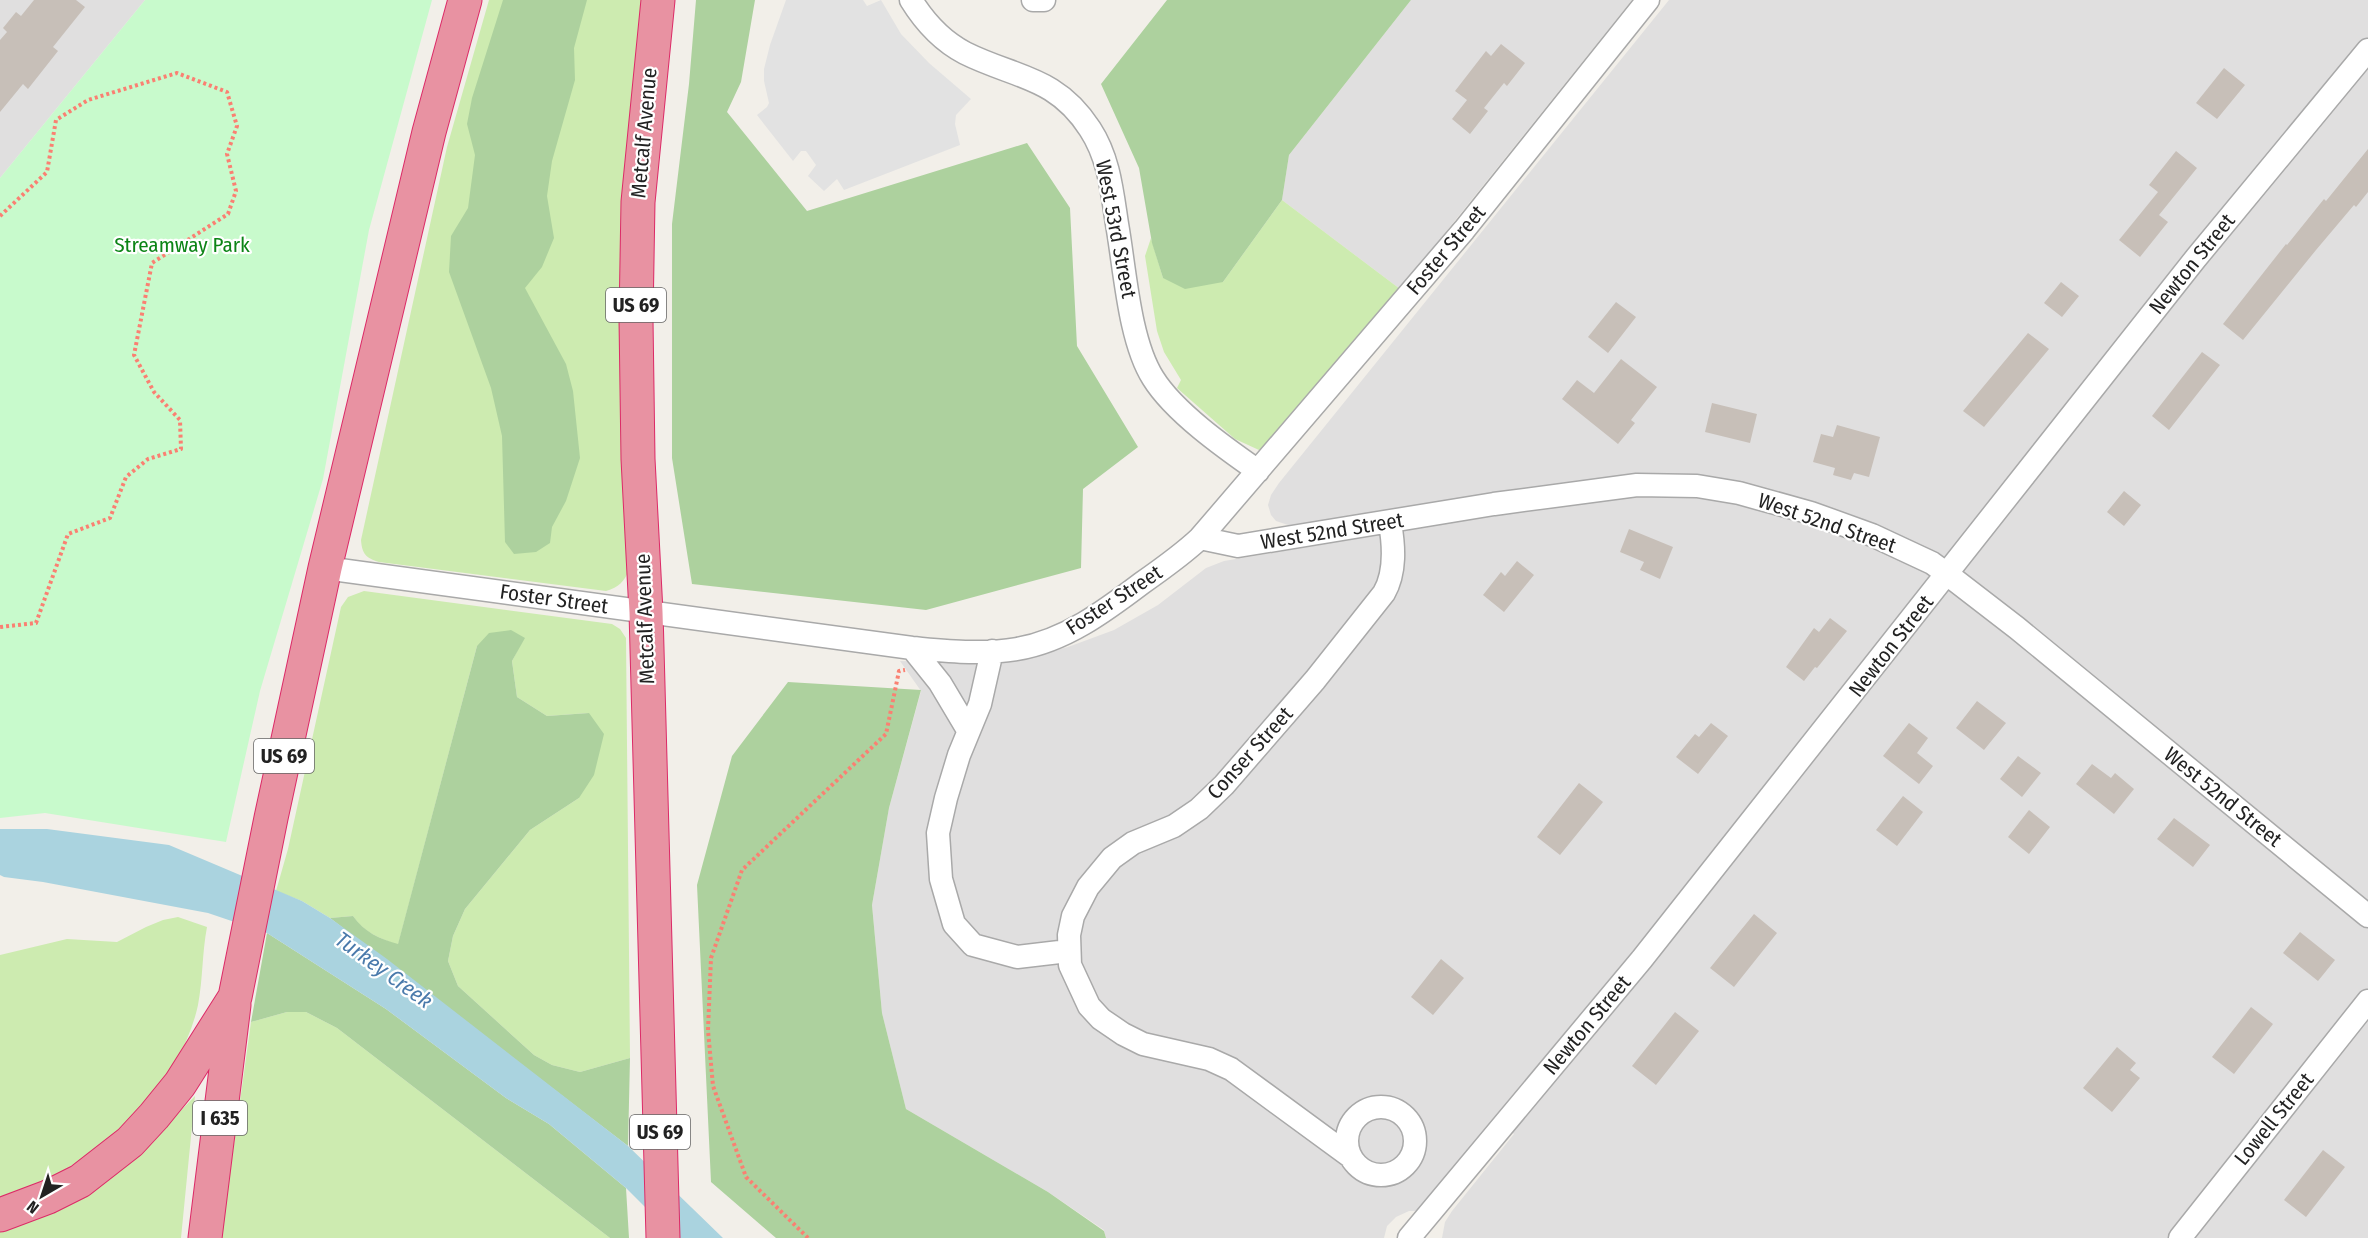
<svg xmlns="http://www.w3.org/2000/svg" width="2368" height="1238" viewBox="0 0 2368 1238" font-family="'Fira Sans Condensed',sans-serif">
	<rect width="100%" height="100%" fill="#f2efe9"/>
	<path fill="#e0dfdf" d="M0,0H145L0,178Z
		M1411,0H1632L1400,289L1282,200L1289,155Z
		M1669,0H2368V1238H1442L1445,1222L1452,1211L1514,1134L1498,1120L1418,1211H1409L1396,1217L1387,1226L1384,1238H1106L1104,1230L1048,1192L906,1109L882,1013L872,905L889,808L921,691L900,661L962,663L1020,659L1068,647L1114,630L1158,605L1206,568L1224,561L1493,516L1492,494L1294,527L1276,521L1271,515L1268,505L1271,495L1279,483Z"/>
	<path fill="#cdebb0" d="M489,0H643L630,114L625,212L629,570C624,582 619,587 606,591L379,562C366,558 362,554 361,540L447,147Z
		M1282,200L1400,289L1273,445L1259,450L1235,439L1177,388L1181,380L1164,352L1157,331L1145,256L1151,238L1163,278L1223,282Z
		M364,591L612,624L620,629L626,638L630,1058L580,1072L552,1065L534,1055L458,986L448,961L453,936L465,909L530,830L579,798L589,713L547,716L517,697L512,661L524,638L477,646L398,945C380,938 364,933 353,916L330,918L302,901L276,891L288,849L341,607L348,597Z
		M178,917L207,927C202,953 203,979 198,1005C183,1075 123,1135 63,1171C44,1182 21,1190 0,1198V955L67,939L117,942L146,927L163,920Z
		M287,1012H306L337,1028L610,1238H221L251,1022Z
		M195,1096L181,1238H0V1227L155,1137Z"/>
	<path fill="#add19e" d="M503,0H587L574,48L575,80L552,161L547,196L554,238L542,267L525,288L566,364L573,391L580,458L566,501L552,527L550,543L536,552L514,554L505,542L502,436L491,388L449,272L451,236L468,208L475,155L467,124L472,98Z
		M696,0H755L741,82L727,112L807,211L1027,143L1070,208L1077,346L1138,447L1083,489L1081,568L926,610L692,584L672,458V224L689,84Z
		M1167,0H1411L1289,155L1282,200L1223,282L1185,289L1163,278L1152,243L1139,168L1101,84Z
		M511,630L525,638L512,661L517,697L547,716L589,713L604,734L594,775L579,798L530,830L465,909L453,936L448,961L458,986L534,1055L552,1065L580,1072L630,1058L628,1146L330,918L353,916C364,932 380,939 398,944L477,646L489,633Z
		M788,682L921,690L889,808L872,905L882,1013L906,1109L1048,1192L1104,1231L1106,1238H776L711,1182L697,885L732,756Z
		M267,933L386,1009L506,1098L549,1124L626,1188L629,1238H610L337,1028L306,1012H287L251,1022Z"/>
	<path fill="#c8facc" d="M145,0H432L369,230L323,479L260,691L226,842L45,813L0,818V178Z"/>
	<path fill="#e2e2e2" d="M786,0H863L867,6L881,0L901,34L929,63L971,99L956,115L955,124L960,145L844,190L837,179L824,191L808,176L816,165L806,151H801L793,161L757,115L767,107L769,103L764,81V69L770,45Z"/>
	<path fill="#aad3df" d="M0,829H47L169,845L302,901L330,918L387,959L628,1146L723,1238H676L626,1188L549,1124L506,1098L386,1009L267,933L208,913L43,882L4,877L0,875Z"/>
	<path fill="#c7bfb8" d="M34,0H76L85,7L53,47L58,51L28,89L23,84L0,112V40L7,32L3,28L16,12L21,16Z
		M1501,44L1525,63L1507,86L1504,83L1484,108L1488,111L1470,134L1452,119L1467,100L1455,91L1486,51L1491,56Z
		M2224,68L2245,85L2217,119L2196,103Z
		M2368,149V192L2356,207L2354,205L2316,250L2243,340L2223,324L2286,244L2287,245L2324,199L2326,201Z
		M2176,151L2197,168L2159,215L2168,222L2140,257L2119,240L2158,192L2149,185Z
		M2061,282L2079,296L2062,317L2044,303Z
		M1616,302L1636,317L1608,353L1588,337Z
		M2028,333L2049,349L1984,427L1963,411Z
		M2202,352L2220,365L2169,430L2152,416Z
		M1621,359L1657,387L1631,420L1635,423L1618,444L1562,399L1577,380L1594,393Z
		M1712,403L1757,414L1750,443L1705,432Z
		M1837,425L1880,437L1869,477L1854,473L1851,480L1833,475L1835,468L1813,462L1821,434L1833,437Z
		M2124,491L2141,505L2124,526L2107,512Z
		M1629,529L1673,547L1660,579L1640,570L1644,562L1620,552Z
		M1517,561L1534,575L1504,612L1483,595L1501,572L1505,576Z
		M1830,618L1847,631L1817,668L1815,667L1804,681L1786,667L1814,628L1819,632Z
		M1977,701L2006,723L1984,750L1956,728Z
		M1711,723L1728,736L1698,774L1676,757L1695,734L1699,737Z
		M1909,723L1928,738L1917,753L1933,766L1919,784L1883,756Z
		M2018,756L2041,773L2022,797L2000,779Z
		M2092,764L2111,778L2115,773L2134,789L2114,814L2076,784Z
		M1579,783L1603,802L1560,855L1537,837Z
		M1903,796L1923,812L1897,846L1876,830Z
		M2029,810L2050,827L2029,854L2008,837Z
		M2174,818L2210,845L2193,867L2157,839Z
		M1754,914L1777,933L1734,987L1710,968Z
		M2300,932L2335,960L2318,981L2283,953Z
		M1441,959L1464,978L1433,1015L1411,997Z
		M2251,1007L2273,1024L2234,1074L2212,1057Z
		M1675,1012L1699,1031L1656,1085L1632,1066Z
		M2117,1047L2136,1063L2130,1070L2140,1078L2112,1112L2083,1088Z
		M2323,1150L2345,1167L2306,1217L2284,1200Z"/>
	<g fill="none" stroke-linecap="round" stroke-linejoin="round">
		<g stroke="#a9a9a9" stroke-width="25">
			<path id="minor" d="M911,0C924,21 942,41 965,53C1015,78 1056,76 1090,129C1109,158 1112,191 1117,224C1125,269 1129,340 1153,378C1174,412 1225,448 1258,471
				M1033,0H1044
				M1200,538L1238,546L1494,504L1637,485L1697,486L1739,493L1811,513L1872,535L1932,563L1947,574L2017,628L2368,916
				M325,568L912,648C947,651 982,655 1017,649C1065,641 1105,611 1142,583C1162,569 1182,555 1200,538L1464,230L1648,0
				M912,648L940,683L968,730
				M992,651L980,704L959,755L946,798L938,833L941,879L954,924L973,945L1017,957L1068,951
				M1347 1141a34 34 0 1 1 68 0a34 34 0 1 1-68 0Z
				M1351,1157L1231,1069L1209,1059L1143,1044L1123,1034L1101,1019L1089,1006L1070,965L1069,935L1073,916L1088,887L1112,858L1133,843L1174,826L1199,809L1224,785L1315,680L1384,593C1396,572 1394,546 1390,523
				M1409,1238L1642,959L2196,258L2368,50
				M2180,1238L2368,1001"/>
		</g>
		<g stroke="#dc2a67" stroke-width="35">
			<path id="highway" d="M658,0L638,202L636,319L638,459L646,612L663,1238
				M0,1215L48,1197L80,1181L130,1142L154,1116L180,1084L235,997L271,818L325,568L429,132L465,0
				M205,1238L234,1005"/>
		</g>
		<path stroke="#fa8072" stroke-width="4" stroke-dasharray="3 3" stroke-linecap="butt" d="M0,216L47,172L56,120L88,100L177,73L227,92L237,126L227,154L236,191L228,214L152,263L134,355L154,392L180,420L181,449L148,459L126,477L110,518L68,534L36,623L0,627
			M808,1238L746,1177L713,1086L708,1030L711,958L742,870L886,734L899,671L905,670"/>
		<use href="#minor" stroke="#fff" stroke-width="22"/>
		<use href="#highway" stroke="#e892a2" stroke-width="33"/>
	</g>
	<g text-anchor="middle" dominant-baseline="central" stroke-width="4.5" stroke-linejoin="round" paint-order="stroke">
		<g fill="#fff" stroke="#646464" stroke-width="1.5">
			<rect x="606" y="288" width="60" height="34" rx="4.5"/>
			<rect x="254" y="739" width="60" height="34" rx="4.5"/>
			<rect x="193" y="1101" width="54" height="34" rx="4.5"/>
			<rect x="630" y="1115" width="60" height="34" rx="4.5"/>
		</g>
		<g font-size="20" font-weight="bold" fill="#222">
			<text x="636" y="305">US 69</text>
			<text x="284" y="756">US 69</text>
			<text x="220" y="1118">I 635</text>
			<text x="660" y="1132">US 69</text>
		</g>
		<g font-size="21" fill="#222" stroke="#fff">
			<text transform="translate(644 133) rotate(-85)">Metcalf Avenue</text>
			<text transform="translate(1116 229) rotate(79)">West 53rd Street</text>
			<text transform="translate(1446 250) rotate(-50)">Foster Street</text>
			<text transform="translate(2192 264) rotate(-51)">Newton Street</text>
			<text transform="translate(1827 523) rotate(19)">West 52nd Street</text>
			<text transform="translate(1332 531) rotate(-9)">West 52nd Street</text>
			<text transform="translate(554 599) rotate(8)">Foster Street</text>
			<text transform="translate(1114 600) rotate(-33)">Foster Street</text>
			<text transform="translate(645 619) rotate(-92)">Metcalf Avenue</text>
			<text transform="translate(1891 646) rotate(-52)">Newton Street</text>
			<text transform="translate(1250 753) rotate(-48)">Conser Street</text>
			<text transform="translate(2223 797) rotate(39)">West 52nd Street</text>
			<text transform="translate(1587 1025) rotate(-50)">Newton Street</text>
			<text transform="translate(2274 1119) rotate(-51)">Lowell Street</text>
		</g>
		<g font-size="21" fill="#0c8416" stroke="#fff">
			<text x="182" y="245">Streamway Park</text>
		</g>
		<g font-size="22" font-style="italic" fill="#4a7aab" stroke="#fff">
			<text transform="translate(384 970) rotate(36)">Turkey Creek</text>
		</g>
	</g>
	<g transform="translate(42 1196) rotate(219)" stroke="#ffffff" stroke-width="4.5" paint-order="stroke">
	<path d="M0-4.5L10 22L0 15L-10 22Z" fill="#222222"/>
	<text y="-9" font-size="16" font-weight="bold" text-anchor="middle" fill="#222222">N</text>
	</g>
</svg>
